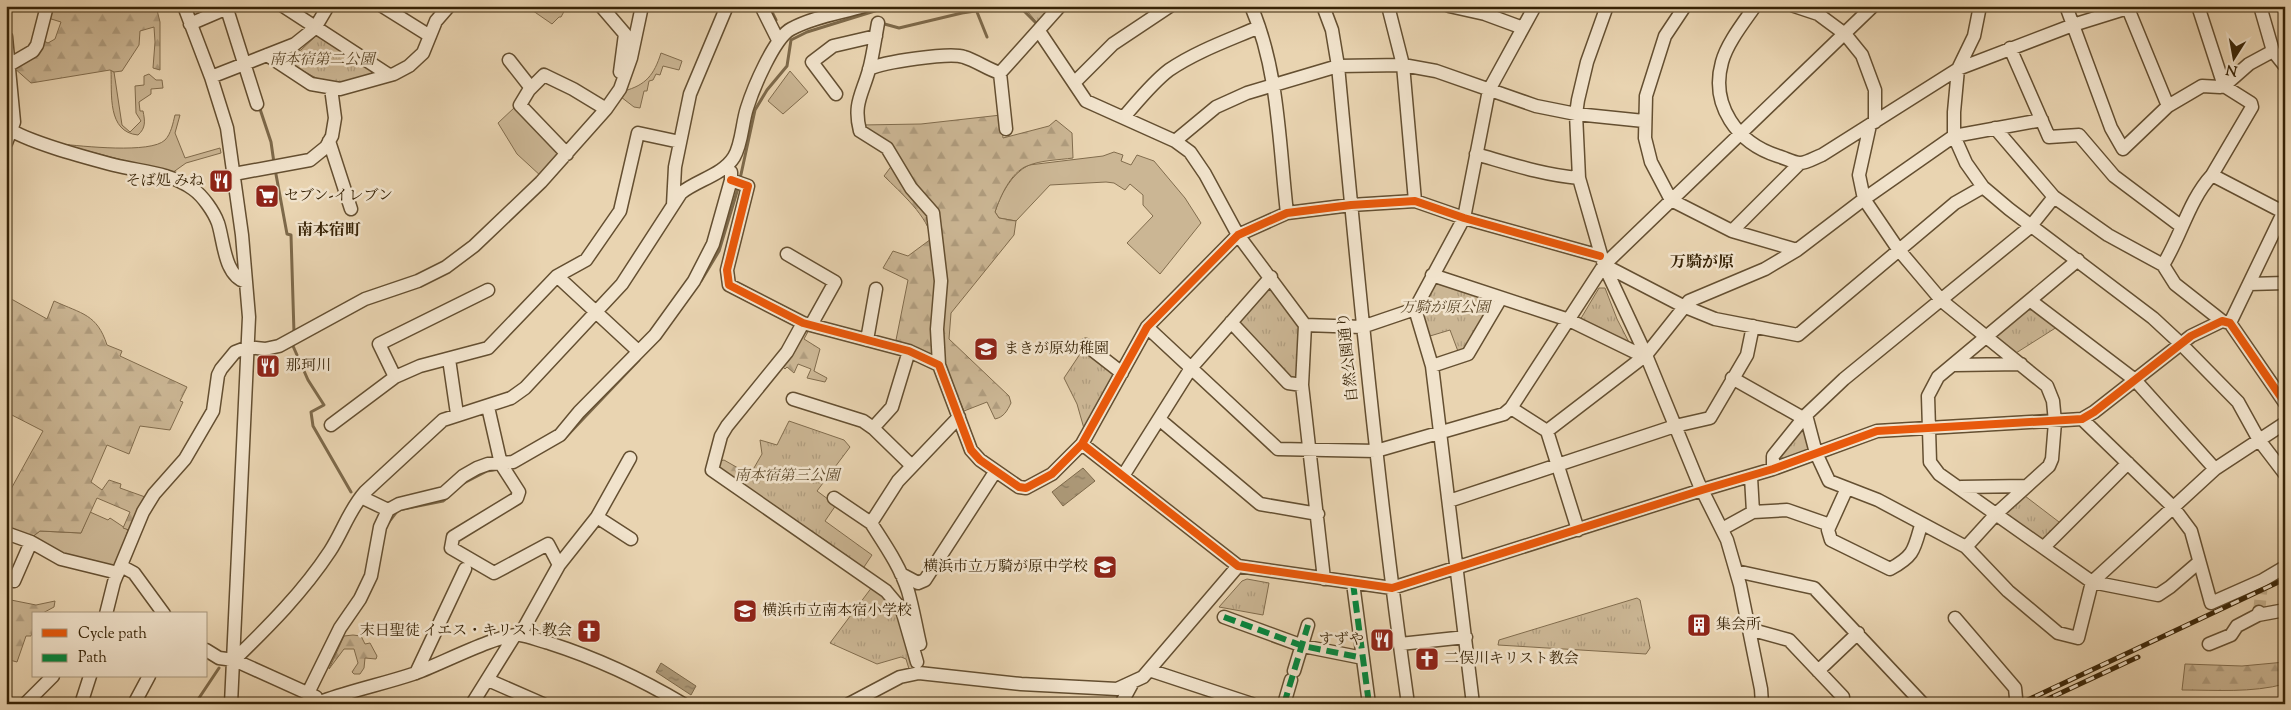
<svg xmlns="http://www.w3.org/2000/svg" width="2291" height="710" viewBox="0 0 2291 710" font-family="'Sorts Mill Goudy','Noto Serif JP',serif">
	<defs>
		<pattern id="forest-firs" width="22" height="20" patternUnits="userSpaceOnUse" patternTransform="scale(1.25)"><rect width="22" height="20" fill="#cbb694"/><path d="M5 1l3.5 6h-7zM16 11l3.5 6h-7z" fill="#af9c7e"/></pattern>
		<pattern id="park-tufts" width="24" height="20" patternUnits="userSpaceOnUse" patternTransform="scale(1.25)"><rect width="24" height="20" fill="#cbb694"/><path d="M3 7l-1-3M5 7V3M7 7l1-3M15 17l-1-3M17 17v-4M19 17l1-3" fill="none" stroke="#af9c7e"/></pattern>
		<pattern id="water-ripples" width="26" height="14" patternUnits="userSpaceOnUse" patternTransform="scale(1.25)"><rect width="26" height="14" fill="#ac9877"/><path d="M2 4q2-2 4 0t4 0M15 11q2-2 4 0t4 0" fill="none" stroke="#8d7c60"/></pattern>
	</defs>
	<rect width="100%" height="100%" fill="#e9d4b1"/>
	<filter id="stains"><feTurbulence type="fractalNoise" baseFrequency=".004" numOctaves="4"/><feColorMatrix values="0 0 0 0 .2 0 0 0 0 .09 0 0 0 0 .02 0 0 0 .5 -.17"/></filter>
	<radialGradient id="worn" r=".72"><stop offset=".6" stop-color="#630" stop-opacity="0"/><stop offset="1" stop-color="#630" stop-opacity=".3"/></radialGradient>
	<path fill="#cbb694" stroke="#816c4d" d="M526,6H567L561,17H559L552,24Z
		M661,53L682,61L679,70L663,66L660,75L656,74L653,80L649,81L647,91H644L640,108L634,107L621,97L624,91C646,85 654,75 661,53Z
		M111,70L114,72L122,125L130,132L141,121L136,113L135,86L144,85V76L149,74L156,80H162L163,88L151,89V94L139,102L140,111H143C145,121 146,128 138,135C107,132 112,94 111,70Z
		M790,71L808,92L783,114L768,101Z
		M515,107L562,155L542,177L517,154L498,123Z
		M175,115H180L175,133L185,158L220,148L221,153L186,163L172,173L61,144C81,146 151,154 165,140C171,134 173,123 175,115Z
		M1114,152L1123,155L1121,161L1131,165L1137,155L1154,161L1185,198L1201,223L1160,274L1127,243L1153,216L1143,205V195L1130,184L1125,190L1114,183L1106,182L1050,185L1016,221L999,218L995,212C1000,195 1012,173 1029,165L1103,156Z
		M90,512L108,520L110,518L128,530L117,564L113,568L55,553L32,537L40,531L81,533Z"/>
	<path fill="url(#forest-firs)" stroke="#816c4d" d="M52,6H156L160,22V70L153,68L155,42L154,27L140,31L139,45L122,71L114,72L110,70L31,83L13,67L44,41L48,43L55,39L61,22L48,18Z
		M1001,115L1003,138L1049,126L1056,120L1072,133L1073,158C1059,160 1041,160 1027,166C1011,172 1000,197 995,212L999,218L1016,221L1014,235L951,313L949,339L1009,396L1011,403C1007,411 1004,417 995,419L987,402L964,411L943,362L896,340L908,280L883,268L893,251L908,256L931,239C930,218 899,191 884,176L893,164L861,125L921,124Z
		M6,296L47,319L54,301C82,314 97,314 107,345L122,351L120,356L187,387L180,401L183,402L170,430L140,426L129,454L107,445L91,482L102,490L109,480L121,484L120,488L148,498L132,531L123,528L130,512L97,498L81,533L40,531L32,537L6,527V498L43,431L6,412Z
		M804,325L810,328L804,339L820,349L814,371L827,378L825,382L807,378L811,369L798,364L794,373L787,367L785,369L780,364Z
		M724,460L745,472H751L747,480L735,481L719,468L720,461Z
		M6,599L36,605L55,601L54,607L41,614H34V626L31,636H26L17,662L6,659Z
		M353,635L361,636L365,644L370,643L377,656L376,659L365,658L364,668L360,674H354L352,672L358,663L354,649H344L329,669L344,636Z
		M2285,662V684C2251,693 2217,690 2182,690L2185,664L2242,666Z
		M2285,697V704H2188L2187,703C2214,702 2261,710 2285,697Z"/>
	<path fill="url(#park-tufts)" stroke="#816c4d" d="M1023,6H1055L1038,24Z
		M317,35L378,72C329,87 330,88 286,60L287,56L301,50Z
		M1434,280L1496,300L1466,351L1459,354L1450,330L1430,336L1420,309Z
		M1270,282L1301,326L1299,381L1289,380L1234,322Z
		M1599,288H1605L1617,319L1632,348L1580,320Z
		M2028,310H2035L2057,327L2016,353L1995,336Z
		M1084,348L1116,372L1085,432L1077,404L1064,378Z
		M789,421L844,440L850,447L817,491L836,505L825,521L872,555L862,570L828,542L743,487L762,454L760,440L777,445Z
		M1804,422L1812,452L1785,461L1779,454Z
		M2025,496L2063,525L2045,543L2003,515Z
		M1247,579L1269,583L1263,615L1219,607L1242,581Z
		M872,587L894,605L906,636L912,668L909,669L906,659L901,657L877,664L830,643Z
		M1637,598L1640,600L1650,648L1646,654L1498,645L1499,640Z"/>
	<path fill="url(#water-ripples)" stroke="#7d694a" d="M1083,468L1095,481L1063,506L1052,492Z
		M661,663L696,686L691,695L656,672Z"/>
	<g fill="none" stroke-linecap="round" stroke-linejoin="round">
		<path stroke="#7d694a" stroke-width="3" d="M769,6L776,20
			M1019,6L1038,25
			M977,12L987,37
			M881,23L899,28L962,13L1008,6
			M259,106L271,142L274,163
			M275,169L287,234L291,235L294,333
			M740,179L755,110L767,90L787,66L791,40L807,32L878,10V6
			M701,281L719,251L739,185
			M293,342V346L308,380L324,405L311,412L313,426L351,492
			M564,439L639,360
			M462,484L487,471L500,469
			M388,523L398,510L443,501L448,497
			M195,704L219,668"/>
		<path stroke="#c5b18f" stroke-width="12" stroke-dasharray="12 6" stroke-linecap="butt" d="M2259,612L2262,584"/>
		<g stroke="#644f31" stroke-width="15">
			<path id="minor" d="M184,6L211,77L227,128L242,235L249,317L231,704
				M226,6L257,104
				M283,6L389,75
				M382,6L430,36
				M601,6L625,34L620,72
				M761,6L778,40
				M1251,6C1279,71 1279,144 1287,213
				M1323,6L1332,30L1338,66C1358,279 1378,492 1408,704
				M1388,6L1403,65L1415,201
				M1449,6L1485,14L1523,28
				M1607,6L1587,62L1578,100L1576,114L1579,178L1604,265L1646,355L1699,484L1727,540L1740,585L1761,689L1762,704
				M1685,6L1665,36L1646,96L1645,138L1651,162L1671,200L1732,231L1797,250
				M1755,6C1744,22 1727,43 1722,62C1710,105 1737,143 1778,156C1785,158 1794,163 1800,163C1807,163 1816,157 1822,155L1958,69L2073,25L2134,6
				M1794,6L1818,14L1845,34L1862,55L1875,90V122
				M1980,6L1974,36L1958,69L1954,112V136L1966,163L1983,187L2009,209L2153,318L2181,344L2238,402L2259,440L2285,474
				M2066,6L2111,128L2123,149L2168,106L2202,86L2220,87L2224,86L2249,64L2273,51
				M2127,6L2168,106
				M2198,6L2224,86L2251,103L2252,107L2212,175
				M2260,6L2273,51L2285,66
				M878,23C875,39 873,55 869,70C862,95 853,104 860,131L887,148L911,188L933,213L941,281L937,329L939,365
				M190,24L232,6
				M1039,31L1086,101L1175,141L1190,152L1205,174L1238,235L1305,325L1362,327L1415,309L1464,218L1489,90L1535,6
				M6,37L14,122L6,143
				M2010,48L2049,137L2079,135L2114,176L2182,227
				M267,55L311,84L340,89L394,74L409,66L423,53L436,21L449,6
				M509,60L531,88
				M9,65L33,51L37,45L47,6
				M869,69C883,62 950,52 964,57C977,61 987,69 1000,73
				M211,77L295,44L315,28L328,6
				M1074,83L1113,44L1170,6
				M836,94L812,62L833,46L876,36
				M1124,117C1138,101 1152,83 1169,70C1197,51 1229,40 1259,27
				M1870,125L1859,175L1864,199L1898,249L1942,301L2047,386L2053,401L2055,422L2052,459L2049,466L1996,514L1966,547
				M6,127C26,142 88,158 114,165C142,172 169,172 193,189C203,196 214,212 218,223C224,241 224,276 246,282
				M1995,128L2054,197L2108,235L2163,265L2175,284L2222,321
				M1006,129L1000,73L1060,6
				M329,141L351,209
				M1175,141L1216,107L1247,93L1338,66L1403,65L1436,71L1536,106L1576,114L1644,121
				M567,154L520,105L529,90L544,75L573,89L606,109
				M1476,154C1511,164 1543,175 1579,178
				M234,174L310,160L326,147L332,136L335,118L331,88
				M731,180L748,186L727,270L729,285L803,323L909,351L939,365L971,450L980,460L1019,487L1026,488L1052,474L1082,444L1147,327L1238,235L1287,213L1351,205L1415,201L1464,218L1600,256
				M673,205L675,167L690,94L727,6
				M1732,231L1800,163
				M787,254L835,282L811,325
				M2078,260L1938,377L1928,396L1930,462L1939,474L2092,582L2158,595L2170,587L2199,562
				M1604,265L1683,306L1715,319L1798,335L1955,203L1983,187
				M2163,265C2181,236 2189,200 2212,175L2285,213
				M1432,275L1569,320L1643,356
				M557,276L638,351
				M2249,284L2285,283
				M2031,301L2135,380L2215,469
				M1415,309L1432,366L1473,704
				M1231,322L1288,383L1302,385
				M803,323L787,352L727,426L721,436L712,470L886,591L902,610L917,662
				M2230,323L2283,213L2285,205
				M1305,325L1302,385L1324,579
				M1147,327L1278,449L1376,451L1504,414L1511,408L1604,265L1873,6
				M867,340L876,289
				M1086,345L1122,373
				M909,351L892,407L873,428L912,466
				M449,359L457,414
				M1954,365L2021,364
				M1432,366L1468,354L1501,298
				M395,377L379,344L488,290
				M1732,378L1803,418
				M793,399L863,421L873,428
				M488,407L501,464L519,492L517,498L453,537L451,548L494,573L548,544L559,565
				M1511,408L1547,431L1578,530
				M1806,415L1816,453L1829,481L1878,500L1966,547L2008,591L2058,633L2078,638L2092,582L2215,469L2285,423
				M1159,419L1260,504L1318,514
				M2082,419L2173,507L2191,531L2211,603L2263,580L2285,567
				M331,425L395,377L420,366L488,348L557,276L586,260L620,211L638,133L680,142
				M1547,431L1646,355L1689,301L1765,269L1797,250L1864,199L1954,136L2042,120
				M1082,444L1238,566L1392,588L1702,490L1773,469L1877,431L2082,419L2094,412L2191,336L2222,321L2230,323L2285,403
				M1773,469V456L1806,415L1844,379L2030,227L2054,197
				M1123,476L1191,368L1271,277
				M1961,487L2026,486
				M1847,488L1828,530L1831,540L1890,569C1914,556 1914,550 1921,525
				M361,497L388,510
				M834,498L871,523
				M1449,501L1675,426L1710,418L1747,355L1753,326
				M1753,512L1787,510L1830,525
				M597,517L631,539
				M1722,529L1753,512L1751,477
				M6,533L31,542L61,559L118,573
				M2044,547L2128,463
				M121,566L134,573L164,614
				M1736,571L1814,588L1923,704
				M901,574L918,583L925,580L995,472
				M6,579L14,581L31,542
				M1353,583L1369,704
				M106,614L114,582L143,512L154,494L185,459L213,411L218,375L221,369L235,352L248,347L265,349L279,346L365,299L418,281L446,267L474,246L541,182L606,109L620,89L631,58L642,6
				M2258,615L2285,610
				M1224,617L1303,646L1363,658
				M1955,618L2015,688L2016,698
				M1749,629L1789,640L1843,697L1842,704
				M520,635L559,565L597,517L630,458
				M920,644C916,627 913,608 908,591C900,566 885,545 871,523L898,481L959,417
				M1400,644L1466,637
				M2209,644L2231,635L2237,626L2258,615L2259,612
				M206,650L219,658L234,660L316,697
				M234,660C269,626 303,592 330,551C343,531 349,510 365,492L443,420L511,398L525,388L622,284L681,193C697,180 723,175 734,157C742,144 742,123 747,108C753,89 774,38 791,29C813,17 841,13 864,6
				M1149,670L1252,704
				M1294,671L1308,625
				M1818,671L1858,633
				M416,673L465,569
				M488,680L543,704
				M308,693L340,628L360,599L371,576L380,527L388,510L399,504L444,493L463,476L477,468L488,464L513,462L560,435L579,412L655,335L694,281L713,244L731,180V172
				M323,701C353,690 383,684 413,674C437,666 499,633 520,635C529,636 540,641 549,643C596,658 641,679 683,704
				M25,704L53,676
				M81,704L90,676
				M134,704L149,676
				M472,704L515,635
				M849,704L900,677L919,673L1021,684L1117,689L1143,677L1238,566
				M1121,704L1133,682
				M1284,704L1291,680"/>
		</g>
		<use href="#minor" stroke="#f1e3cc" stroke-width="12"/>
		<g stroke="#372306" stroke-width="5">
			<path id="rail" d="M2019,704L2285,579
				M2037,704L2138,657"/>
		</g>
		<use href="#rail" stroke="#f1e3cc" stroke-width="3" stroke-dasharray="9" stroke-linecap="butt"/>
		<path stroke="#00873e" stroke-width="6" stroke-dasharray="12 6" stroke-linecap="butt" d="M1353,583L1369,704
			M1224,617L1303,646L1363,658
			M1284,704L1308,625"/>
		<g stroke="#f1e3cc" stroke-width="11">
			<path id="cycleway" d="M731,180L748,186L727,270L729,285L803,323L909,351L939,365L971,450L980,460L1019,487L1026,488L1052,474L1082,444L1147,327L1238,235L1287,213L1351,205L1415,201L1464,218L1600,256
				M1082,444L1238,566L1392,588L1702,490L1773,469L1877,431L2082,419L2094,412L2191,336L2222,321L2230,323L2285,403"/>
		</g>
		<use href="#cycleway" stroke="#e8590c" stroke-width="8"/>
	</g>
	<defs>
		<g id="restaurant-square" transform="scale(1.25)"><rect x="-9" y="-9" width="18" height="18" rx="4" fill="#8f2418" stroke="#f1e3cc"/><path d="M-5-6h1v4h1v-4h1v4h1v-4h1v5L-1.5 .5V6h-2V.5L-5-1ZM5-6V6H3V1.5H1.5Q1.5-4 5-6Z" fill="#fff"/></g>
		<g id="supermarket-square" transform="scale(1.25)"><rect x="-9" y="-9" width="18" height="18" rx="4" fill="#8f2418" stroke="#f1e3cc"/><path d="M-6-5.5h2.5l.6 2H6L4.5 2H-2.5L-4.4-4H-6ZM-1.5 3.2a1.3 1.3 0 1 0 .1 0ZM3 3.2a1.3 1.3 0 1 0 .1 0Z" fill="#fff"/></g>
		<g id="school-square" transform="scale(1.25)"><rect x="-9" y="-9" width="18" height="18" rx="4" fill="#8f2418" stroke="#f1e3cc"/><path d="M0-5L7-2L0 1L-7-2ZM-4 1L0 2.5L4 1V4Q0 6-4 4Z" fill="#fff"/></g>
		<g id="building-square" transform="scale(1.25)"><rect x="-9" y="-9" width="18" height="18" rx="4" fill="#8f2418" stroke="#f1e3cc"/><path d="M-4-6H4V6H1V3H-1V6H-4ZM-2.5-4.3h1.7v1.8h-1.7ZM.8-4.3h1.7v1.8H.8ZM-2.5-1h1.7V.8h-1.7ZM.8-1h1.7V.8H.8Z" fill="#fff"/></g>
		<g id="church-square" transform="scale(1.25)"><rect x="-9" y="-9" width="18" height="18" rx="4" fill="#8f2418" stroke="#f1e3cc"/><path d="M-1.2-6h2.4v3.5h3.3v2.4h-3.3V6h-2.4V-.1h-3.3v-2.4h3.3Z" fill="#fff"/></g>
	</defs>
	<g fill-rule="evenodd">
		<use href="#restaurant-square" x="221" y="181"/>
		<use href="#supermarket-square" x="267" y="196"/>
		<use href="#school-square" x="986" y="349"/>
		<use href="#restaurant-square" x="268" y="366"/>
		<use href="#school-square" x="1105" y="567"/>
		<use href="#school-square" x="745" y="611"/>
		<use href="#building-square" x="1699" y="625"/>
		<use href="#church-square" x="589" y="631"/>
		<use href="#restaurant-square" x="1382" y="640"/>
		<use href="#church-square" x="1427" y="659"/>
	</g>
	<g text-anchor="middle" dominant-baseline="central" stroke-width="5" stroke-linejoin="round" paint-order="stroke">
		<g font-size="15" font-style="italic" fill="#5c482a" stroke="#f1e3cc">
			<text x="322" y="60">南本宿第二公園</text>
			<text x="1445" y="308">万騎が原公園</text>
			<text x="787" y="476">南本宿第三公園</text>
		</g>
		<g font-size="15" fill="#372306" stroke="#f1e3cc" text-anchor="start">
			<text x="204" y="181" text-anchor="end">そば処 みね</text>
			<text x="284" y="196">セブン-イレブン</text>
			<text x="1004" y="349">まきが原幼稚園</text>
			<text x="286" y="366">那珂川</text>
			<text x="1088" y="567" text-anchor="end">横浜市立万騎が原中学校</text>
			<text x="762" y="611">横浜市立南本宿小学校</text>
			<text x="1716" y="625">集会所</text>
			<text x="572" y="631" text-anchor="end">末日聖徒 イエス・キリスト教会</text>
			<text x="1364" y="640" text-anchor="end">すずや</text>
			<text x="1444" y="659">二俣川キリスト教会</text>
		</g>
		<g font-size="15" fill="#372306" stroke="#f1e3cc">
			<text transform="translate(1349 357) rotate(-96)">自然公園通り</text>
		</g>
		<g font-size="16" font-weight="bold" fill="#372306" stroke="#f1e3cc">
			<text x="329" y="231">南本宿町</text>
			<text x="1702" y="263">万騎が原</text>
		</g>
	</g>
	<rect width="2291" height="710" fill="none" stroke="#e9d4b1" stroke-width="25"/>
	<rect x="8" y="8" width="2276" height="695" fill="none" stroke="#372306" stroke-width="2.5"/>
	<rect x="12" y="12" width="2266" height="685" fill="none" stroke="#372306"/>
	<rect x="32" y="612" width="175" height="65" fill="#f1e3cc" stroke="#a7967d"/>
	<rect x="42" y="629" width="25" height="8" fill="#e8590c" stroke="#a7967d"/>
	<text x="78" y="638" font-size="15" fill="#372306">Cycle path</text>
	<rect x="42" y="654" width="25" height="8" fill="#00873e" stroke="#a7967d"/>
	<text x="78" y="662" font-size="15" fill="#372306">Path</text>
	<g transform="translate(2234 58) rotate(191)" stroke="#f1e3cc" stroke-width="4" paint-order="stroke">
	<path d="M0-4L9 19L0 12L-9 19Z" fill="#372306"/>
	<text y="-8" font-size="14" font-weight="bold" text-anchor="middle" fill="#372306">N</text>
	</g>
	<rect width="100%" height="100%" filter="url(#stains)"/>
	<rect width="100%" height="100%" fill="url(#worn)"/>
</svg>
